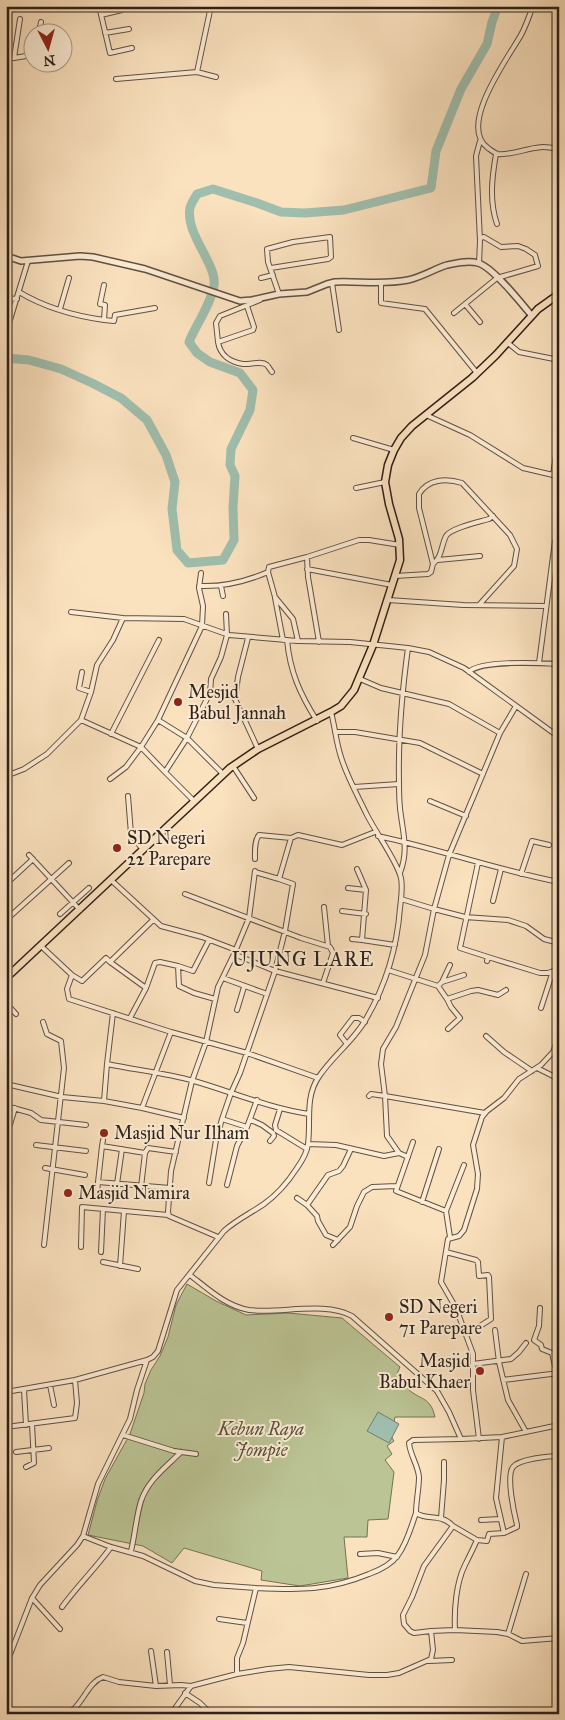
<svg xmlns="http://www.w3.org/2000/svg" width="565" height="1720" viewBox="0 0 565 1720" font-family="'IM FELL Great Primer',serif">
	<rect width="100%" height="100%" fill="#fbe2bf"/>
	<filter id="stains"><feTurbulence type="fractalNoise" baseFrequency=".004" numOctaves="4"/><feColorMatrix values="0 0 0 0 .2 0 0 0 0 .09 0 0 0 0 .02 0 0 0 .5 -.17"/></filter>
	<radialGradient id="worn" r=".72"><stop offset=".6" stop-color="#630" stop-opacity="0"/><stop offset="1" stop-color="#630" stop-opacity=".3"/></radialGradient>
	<path fill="#bbc495" stroke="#747256" d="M187,1284L216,1301L246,1315L288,1313L342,1318L400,1367L397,1374C400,1378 403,1384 406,1387C419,1401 430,1395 435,1417H395L391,1436L394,1441L387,1446L392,1454L385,1460L394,1472L388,1519L368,1520L367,1537H344L348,1578L300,1586L261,1580L262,1571L184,1548L172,1563L143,1546L88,1535L97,1501L105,1479L130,1434L144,1393L145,1384L151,1370L160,1356L168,1337L176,1305Z"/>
	<path fill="#9fbead" stroke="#727e71" d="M378,1412L399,1424L389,1443L367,1431Z"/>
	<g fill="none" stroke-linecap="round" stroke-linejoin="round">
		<path stroke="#9fbead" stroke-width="9" d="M6,358L29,360L61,369L92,383L121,398L147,420L166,455L175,482L172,509L177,550L188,563L223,560L234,540L233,507L235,476L230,465L231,449L250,410L253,390L240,373L210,362L197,353L189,342C196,325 212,302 214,285C217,264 185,234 190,208C191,203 195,198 197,194L213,189L257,203L281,212L305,213L344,210L431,188L436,151L461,89L487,44L492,22L498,6"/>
		<g stroke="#615041" stroke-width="6">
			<path id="minor" d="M99,6L110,53L132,48
				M533,6C529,16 526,26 521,35C508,58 457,126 488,148C491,150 494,153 498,154C518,156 537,141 559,150
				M101,15L122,10
				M39,32L41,22
				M105,33L129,29
				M14,58L32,55
				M6,59L14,58L20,19
				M197,72L211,6
				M116,79L197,72L216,77
				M496,154C492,177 489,201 497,224
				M479,263L480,241L476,156L480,141
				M6,266L10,258
				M271,268L328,259L331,257L330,237L293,242L267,249L268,262L279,294
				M261,278L273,275
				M332,283L339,330
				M381,283V303L425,309L477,373
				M19,292C44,307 75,316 104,320L105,305L100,304L104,285
				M6,298L17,299
				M465,304L480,322
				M247,306L254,327L253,330L218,342L216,323L220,316L260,300
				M60,309L69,278
				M454,313L497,278L538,266L535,255L526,249L518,246L501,247L484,237L480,238
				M104,320L114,321L115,315L155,308
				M9,323L28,261
				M218,342C220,355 230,362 243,364C250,365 261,360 267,365C268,366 271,371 272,372
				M508,343L519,352L559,360
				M426,415L470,435L523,468L553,475
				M559,435L553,475L559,477
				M353,438L394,450
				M356,488L385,482
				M307,557L308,577L319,642
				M438,560L480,556
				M433,564L419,508V494C428,479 446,478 462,483L510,535L517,549L514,566L479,605
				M307,569L392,585
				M201,573L199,588L203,606L202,626L158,720L187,738L223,774
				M395,576L428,574L431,572L433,564C442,557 441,546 446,536C451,528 479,522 489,519L493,516
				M199,586C224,587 245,582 268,572
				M221,586L223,596
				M275,598L283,640
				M388,600L463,605L546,606
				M71,612L123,618
				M248,638L238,677L235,699L258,749
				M287,640C290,672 300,694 317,721
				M298,641L293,619L275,597L268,572L269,567L307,557L359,540H369L400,545
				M539,663L555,541L559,540
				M82,672L79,688L91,692
				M469,672C480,660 541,663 559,664
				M360,679L381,688L449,704L500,733
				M81,720L141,747L126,767L110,779
				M158,720L141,747L165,772L187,738L210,693L211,679L221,657L227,635L226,614
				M335,732H355L420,743L483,774
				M111,734L159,640
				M233,766L254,798
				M165,772L194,801
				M6,776L24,769L47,754L81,720L91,692L97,665L113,640L123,618L184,619L229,635L298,641L350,642L408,648L429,652L464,668L559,737
				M354,787L399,784
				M128,796L131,834L143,850
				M430,801L466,816
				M378,836C439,849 497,870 559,882
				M29,855L80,910
				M255,859C255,852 254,841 259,835L291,838L298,835L342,845L375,832
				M478,863L460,948L488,957L487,961
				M357,869L366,890L362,940L395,945
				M255,871L249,918L234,954L275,971L378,998
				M255,872L279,879
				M400,873C408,852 404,837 401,816C399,805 399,793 399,782C398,737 402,692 408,648
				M521,874L532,841L549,845
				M111,880L161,926L202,937L236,950
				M6,884L33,859
				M348,888L366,890
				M185,894L301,938L330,947L333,953L323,983
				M401,899L434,909L465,917L508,920L526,926L544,939L559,943
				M493,901L501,869
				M324,907L328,946
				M342,911L366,914
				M60,914L89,888
				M6,920L69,863
				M352,939L362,940
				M41,946L72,975L82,981L106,958L110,962L153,920
				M488,957L540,973H548L559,969
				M110,962L146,988
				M178,966L193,971L209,940
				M388,970L438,986L442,982L464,975
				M72,975L67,989L69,999L171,1032L247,1053L318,1078
				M223,978L267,994
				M442,982L450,965
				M438,986L447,999L471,991L478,990L498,995L506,990
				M447,999L451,1007L460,1018L448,1029
				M6,1003L16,1014
				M541,1008L553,971
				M237,1010L244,987
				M130,1018L146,988L155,963L160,962L178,966L179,986L194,993L215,999
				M43,1022L47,1034L61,1041L64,1068L44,1245
				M171,1032L142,1108L184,1118
				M486,1036L504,1052L532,1071
				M347,1044L340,1035L353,1018H359L365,1022
				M107,1064L113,1013
				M537,1068L553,1076L559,1080
				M6,1084L62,1097L104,1101L142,1108
				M369,1096L371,1094L385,1096L485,1113
				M104,1101L107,1064C136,1070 166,1073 194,1081C232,1092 269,1108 309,1114
				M6,1106L31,1113L41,1120L86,1125
				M280,1109L275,1125L276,1130L307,1149
				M222,1119L247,1127L237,1146L227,1185
				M251,1120L262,1125L273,1133L274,1136L270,1141
				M247,1127L257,1100
				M9,1128L15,1108
				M103,1140L102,1146L145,1153L148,1148L176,1152
				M413,1142L396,1191L446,1211
				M308,1144L336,1145L384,1156L399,1153
				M36,1145L86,1151
				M102,1146L98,1182L170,1188
				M408,1157L399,1153L387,1136L385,1096L381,1064L383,1049L396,1027L425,955L434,909L449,855L500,733L516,706
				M45,1168L85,1175
				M209,1183L216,1140L222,1119L231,1093L240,1073L275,971L285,931L293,884L279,879L291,838
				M117,1184L122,1149
				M141,1187L145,1153
				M97,1193L98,1182
				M297,1198L307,1205
				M422,1202L439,1149
				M218,1237L169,1216L168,1212L171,1171L192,1081L206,1042L218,987L234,954
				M450,1237L446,1211L464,1165
				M338,1240L326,1235L318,1221L317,1216L307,1205L328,1175L339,1171L343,1166L351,1149
				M333,1245L350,1227L357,1206L364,1192L372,1187L397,1186
				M81,1247L82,1207L168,1215
				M101,1252L103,1209
				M446,1252L476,1260L478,1262L479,1276L488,1275L489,1277L491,1319L466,1335
				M103,1262L138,1269
				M120,1266L124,1211
				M190,1275C208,1289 226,1306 249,1310C280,1314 325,1301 352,1316L437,1391L449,1412L461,1439L502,1437L559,1425
				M540,1308L539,1326L534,1340L541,1345L542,1349L552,1353L555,1366L559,1371
				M495,1330L499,1362L508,1400L526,1432
				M473,1364L511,1359L519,1352L526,1343
				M503,1380L559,1373
				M50,1385L54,1405
				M24,1390L26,1425
				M6,1392L75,1380L147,1360L153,1357L158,1351L177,1290L224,1231C236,1220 251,1213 264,1204C278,1194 288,1182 297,1168C302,1161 307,1153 308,1144C311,1121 305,1098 318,1078C332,1056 354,1041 366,1019C386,985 397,948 400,908C401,899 403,888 401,878C397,861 376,833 367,815C358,796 347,777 341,757C336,742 335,727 331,712
				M6,1427L75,1418L77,1403L75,1380
				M123,1435L174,1451L196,1454
				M479,1439L473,1390V1354L456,1308L441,1282L448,1239L459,1236L464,1230L477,1189L478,1174L473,1145L482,1117L487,1111L504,1098L519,1079L541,1065L553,1052L559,1036
				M16,1452L49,1448
				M26,1467L34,1463L32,1424
				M441,1518L444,1480V1462
				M481,1520L500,1519
				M453,1526L477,1540L487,1541L489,1534L504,1533L496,1498L502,1437
				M504,1533L517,1527V1525C514,1513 506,1476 513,1467C519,1459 549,1456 559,1456
				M83,1536L111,1547L143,1556L195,1581L214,1585L256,1588
				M131,1551C135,1535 136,1517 141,1501C148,1480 166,1467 181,1452
				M360,1554L378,1553L397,1557
				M32,1598L60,1629
				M62,1607C78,1585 96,1568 111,1547
				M219,1619L247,1623
				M455,1630C454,1610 456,1583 465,1565C469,1557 473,1549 477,1540
				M431,1631L455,1630L497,1632L508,1634L522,1641L559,1638
				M508,1634L526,1574
				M151,1651L156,1686
				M167,1652L170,1685
				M429,1661L452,1660
				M6,1665L32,1598L40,1585L77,1545L83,1536L98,1484L130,1419L137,1390L147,1360
				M237,1674V1658L243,1643L256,1588C299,1590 328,1591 369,1574C380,1570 391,1565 398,1555C407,1543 411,1527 416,1513
				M185,1693L200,1703L211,1714
				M68,1714C83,1705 87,1683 103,1677L119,1682L156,1686L181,1685L191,1686
				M171,1714L191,1686L237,1674L268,1669L289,1667L369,1675H387L399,1673L431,1659L433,1650L431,1631L414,1633L410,1631L404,1624L403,1615L412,1597L424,1566L453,1526C450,1523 446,1520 442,1519C433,1516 425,1519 416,1513C416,1501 419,1489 419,1477C418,1465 410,1455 409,1443L413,1440L461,1439"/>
		</g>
		<g stroke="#615041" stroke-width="8">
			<path id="tertiary" d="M6,256L21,261L80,256L93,257L145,269L240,301L252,300L279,294L307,292L327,284L335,282C360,281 384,285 408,280C422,277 434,269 447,265C457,263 468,260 478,263C493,267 521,303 532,316"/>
		</g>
		<g stroke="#2e1f17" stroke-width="9">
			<path id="trunk" d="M6,978L230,768L258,749L331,712L341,706L354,690L373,645L400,560L399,539L389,504L385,482L388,465L394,450L401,438L412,426L472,378L496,355L538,309L559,294"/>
		</g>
		<use href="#minor" stroke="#fcecd5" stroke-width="4"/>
		<use href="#tertiary" stroke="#fcecd5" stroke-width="5"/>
		<use href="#trunk" stroke="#fbe2bf" stroke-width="6"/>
	</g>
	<g fill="#8f2418" stroke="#fcecd5" stroke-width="2">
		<circle cx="178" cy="702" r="5"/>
		<circle cx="117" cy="848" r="5"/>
		<circle cx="104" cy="1133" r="5"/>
		<circle cx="68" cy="1193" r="5"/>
		<circle cx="389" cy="1317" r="5"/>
		<circle cx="480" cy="1371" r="5"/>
	</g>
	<g text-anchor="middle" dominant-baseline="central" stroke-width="4" stroke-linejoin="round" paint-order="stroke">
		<g font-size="18" fill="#2e1f17" stroke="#fcecd5" text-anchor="start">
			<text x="188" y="692">Mesjid<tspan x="188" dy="21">Babul Jannah</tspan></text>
			<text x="127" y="838">SD Negeri<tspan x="127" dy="21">22 Parepare</tspan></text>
			<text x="114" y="1133">Masjid Nur Ilham</text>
			<text x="78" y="1193">Masjid Namira</text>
			<text x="399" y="1307">SD Negeri<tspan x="399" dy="21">71 Parepare</tspan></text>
			<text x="470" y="1361" text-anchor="end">Masjid<tspan x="470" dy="21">Babul Khaer</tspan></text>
		</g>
		<g font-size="18" font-style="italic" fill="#58513d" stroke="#fcecd5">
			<text x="261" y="1429">Kebun Raya<tspan x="261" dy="21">Jompie</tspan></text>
		</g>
		<g font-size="20" letter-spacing="1" fill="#2e1f17" stroke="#fcecd5">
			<text x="303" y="959">UJUNG LARE</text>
		</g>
	</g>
	<rect width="565" height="1720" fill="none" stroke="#fbe2bf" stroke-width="25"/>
	<rect x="8" y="8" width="550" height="1705" fill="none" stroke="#2e1f17" stroke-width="2.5"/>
	<rect x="12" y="12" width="540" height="1695" fill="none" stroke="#2e1f17"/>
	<g transform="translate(48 48) rotate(174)"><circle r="24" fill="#fcecd5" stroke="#aa9a89"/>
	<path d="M0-4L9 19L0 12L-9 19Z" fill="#8f2418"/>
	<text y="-8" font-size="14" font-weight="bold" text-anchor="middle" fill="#2e1f17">N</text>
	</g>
	<rect width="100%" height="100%" filter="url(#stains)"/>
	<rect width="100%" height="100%" fill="url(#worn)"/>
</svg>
